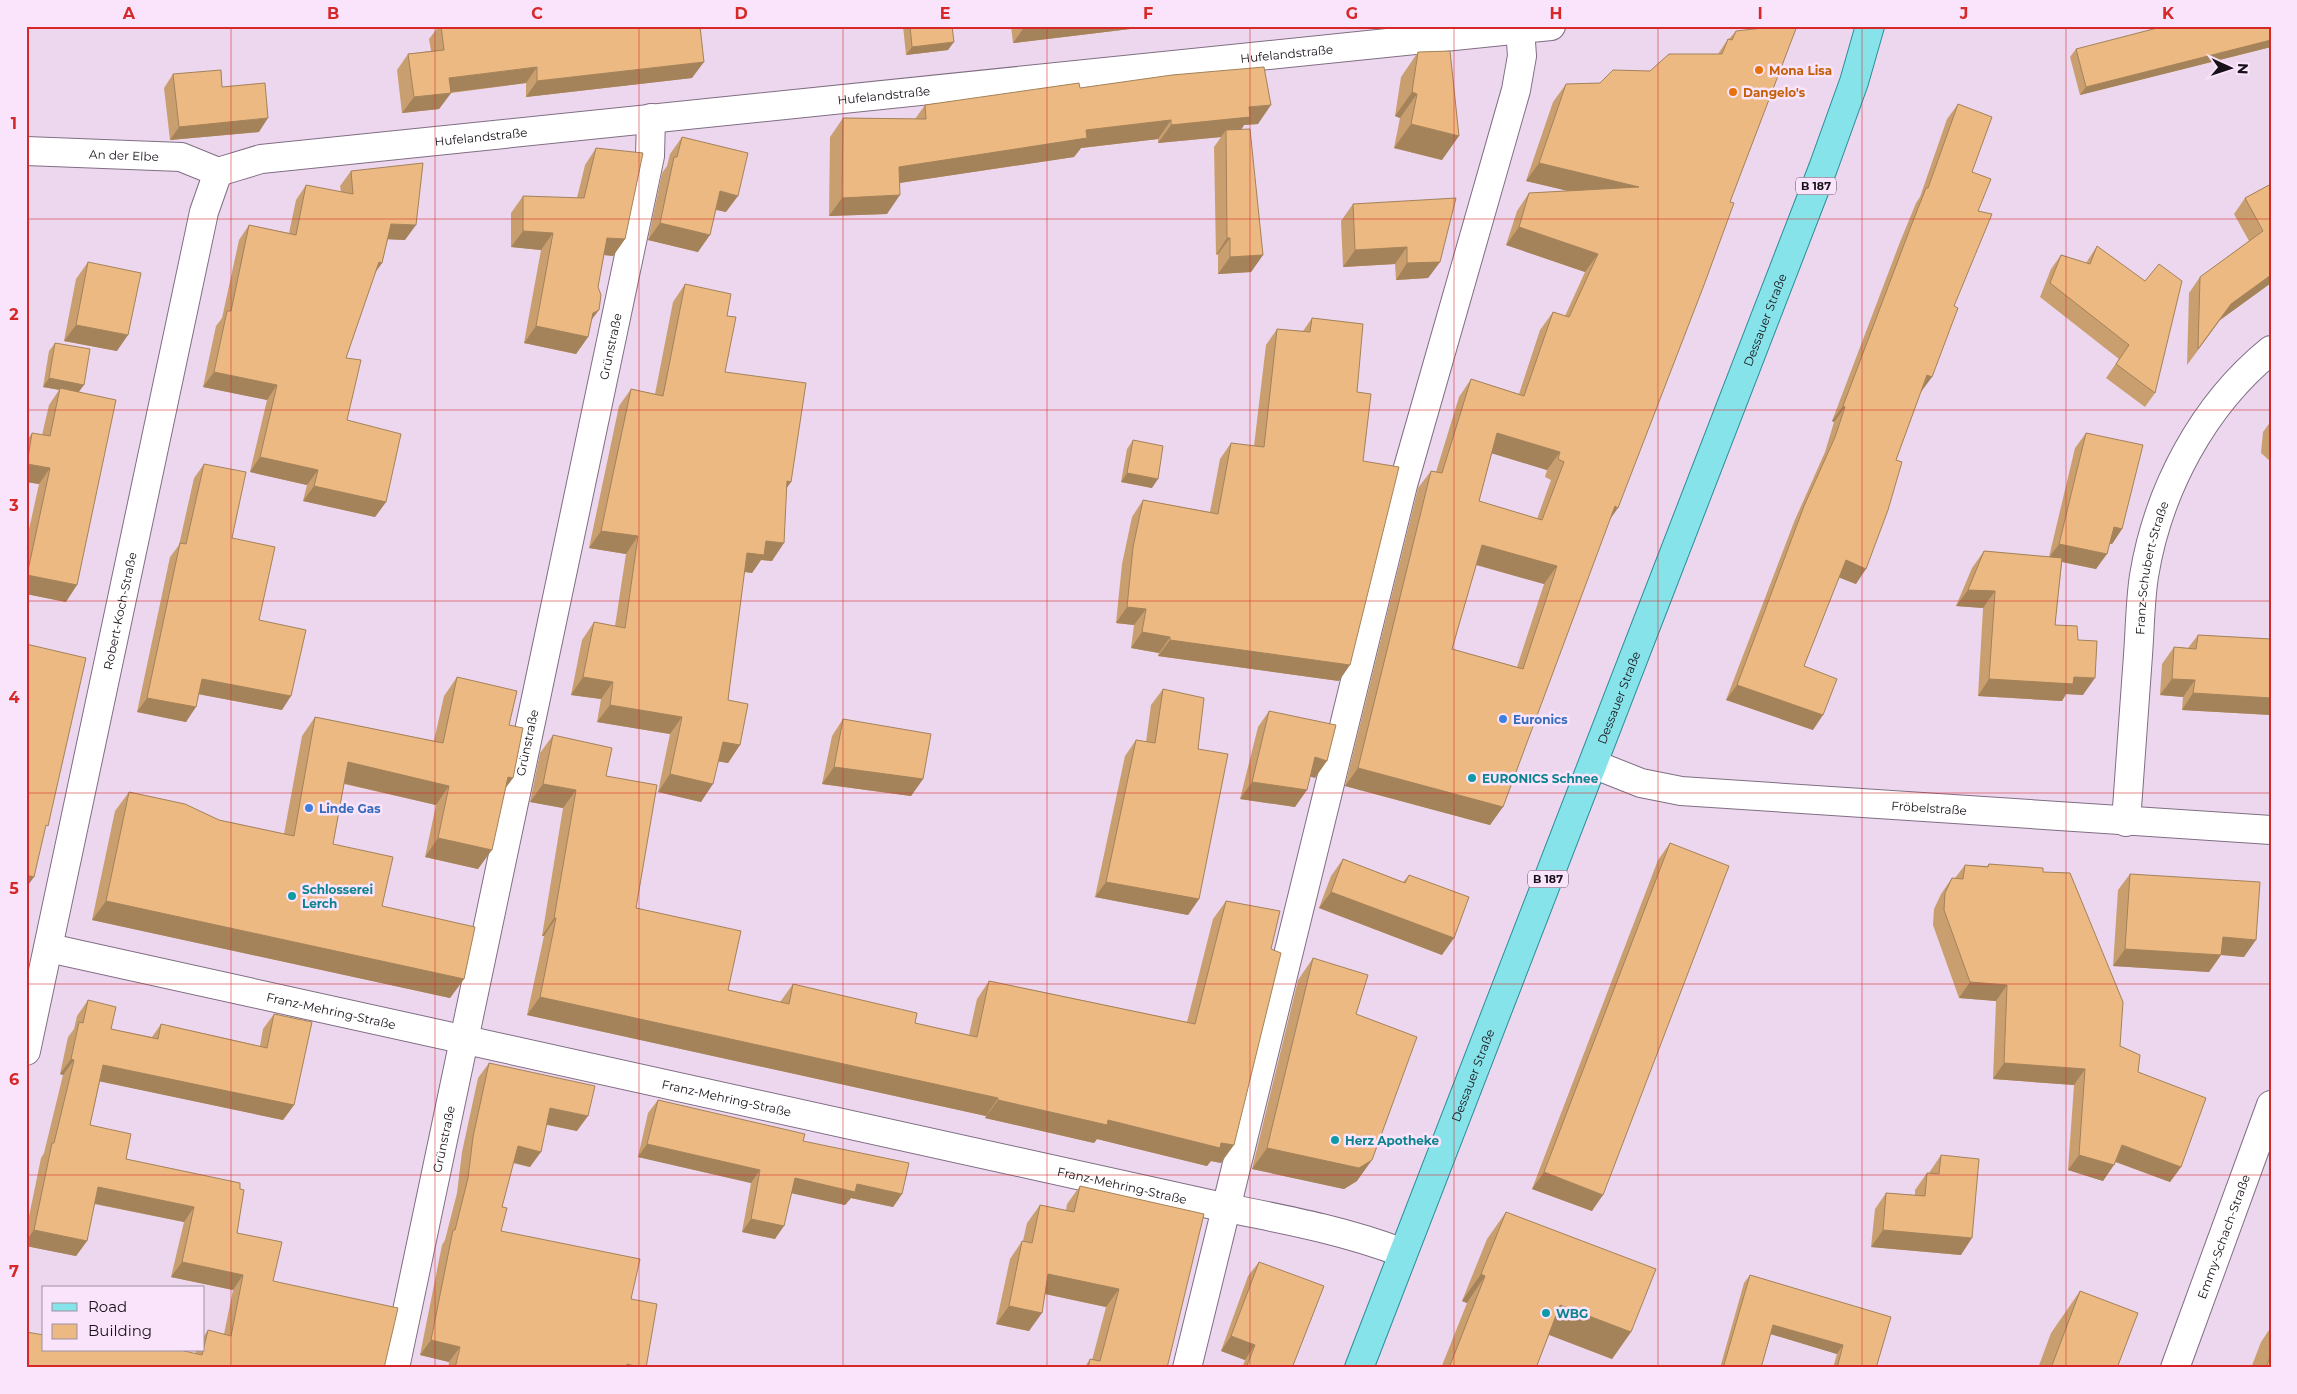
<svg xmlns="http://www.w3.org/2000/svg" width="2297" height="1394" viewBox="0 0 2297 1394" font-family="Montserrat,sans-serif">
	<rect width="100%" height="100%" fill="#ecd7ef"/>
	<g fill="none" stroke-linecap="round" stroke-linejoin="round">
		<g stroke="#806e83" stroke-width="30">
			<g id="minor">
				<path id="s1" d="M26,151L181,157L218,172"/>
				<path id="s2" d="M218,172L261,159L1551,26"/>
				<path id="s3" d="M1593,764L1641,783L1681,791L2271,830"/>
				<path id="s4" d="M2126,822C2130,766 2134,711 2138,655C2140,629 2140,602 2144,576C2158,490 2203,405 2271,350"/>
				<path id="s5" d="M49,948L1227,1208C1287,1220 1346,1231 1403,1253"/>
				<path id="s6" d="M26,1051L204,212L218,172"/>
				<path id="s7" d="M395,1368L650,156L651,118"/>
				<path d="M1187,1368L1403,485L1516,90L1522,56L1520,28"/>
				<path id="s8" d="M2175,1368L2271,1105"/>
			</g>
		</g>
		<g stroke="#2c8d96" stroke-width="30">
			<g id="major">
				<path id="s9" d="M1359,1368L1823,168L1854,82L1870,26"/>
			</g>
		</g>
		<use href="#minor" stroke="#fff" stroke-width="28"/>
		<use href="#major" stroke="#86e3e9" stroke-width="28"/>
	</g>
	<path fill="#ca9f6f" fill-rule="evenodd" d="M439,26H700L692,78L526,97V83L451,93L439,109L402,113L397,70L408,54L431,51L429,39Z
		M903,26H952L948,50L906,55Z
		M1011,26H1155L1013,43Z
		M2271,26V47L2080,95L2070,57L2076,49Z
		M1736,31L1730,202L1610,519L1490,825L1345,786L1418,488L1431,471L1436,472L1459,397L1471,379L1519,394L1540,330L1553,312L1565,316L1585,272L1506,245L1517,211L1529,193L1569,191L1526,181L1553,102L1566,84L1600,83L1718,54L1728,39H1729ZM1492,453L1547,470L1545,477L1551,480L1537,519L1479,501ZM1476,565L1544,584L1517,667L1452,649Z
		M1418,52L1442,160L1394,148L1400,118L1395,116L1401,77Z
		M173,74L222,87L259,132L170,140L164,88Z
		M1080,88L1258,124L1244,125L1241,130L1263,255L1251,272L1218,274V254L1216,255L1214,147L1221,137L1158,143V139L1081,148L1074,157L899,183L887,214L829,216L830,137L843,118L915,119L925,105Z
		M1958,104L1972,172L1978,211L1954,306L1921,392L1896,460L1856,584L1839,577L1804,666L1813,730L1726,700L1794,522L1825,452L1834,422L1832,421L1900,242L1916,203L1920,197L1947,119Z
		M682,137L726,212L716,210L698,252L648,240L662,173L667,166L670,154Z
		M596,148L625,239L613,256L604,255L588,337L576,354L524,343L541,250L511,247V213L523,196L577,198L585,165Z
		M351,171L405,240L388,239L382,263L375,273L346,358L347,420L386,502L375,517L303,501L307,485L250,472L267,400L203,387L216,326L222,318L239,240L249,225L289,233L296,200L306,185L341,192L340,186Z
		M2271,184V283L2220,320L2187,365L2189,293L2200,277L2249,241L2234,214L2245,198Z
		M1353,204L1440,262L1428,278L1396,280L1395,264L1343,267L1341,221Z
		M2097,246L2155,393L2145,407L2106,378L2119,359L2040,297L2051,269L2061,255L2086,263Z
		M88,262L117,351L64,341L76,279Z
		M685,284L727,316L725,372L787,488L772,561L761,560L752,573L744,572L728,700L740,745L728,763L718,761L701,802L658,792L670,734L597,722L601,699L571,695L582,640L594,622L615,626L626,554L589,548L619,406L631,389L655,394L673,302Z
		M1312,318L1357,392L1363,461L1339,681L1158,656L1159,653L1131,648L1134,625L1116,623L1122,564L1132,517L1143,500L1210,512L1220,459L1231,443L1254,446L1266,345L1277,329L1303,331Z
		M55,343L79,392L66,602L26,594V543L39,484L26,482V442L32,433L42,435L49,405L59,390L43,387L49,351Z
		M2271,421V462L2261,453L2263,432Z
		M2086,433L2122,529L2112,544H2110L2096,569L2062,562L2055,625L2078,640L2083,695L2066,694L2062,701L1978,696L1983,608L1956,606L1972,568L1984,551L2049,557L2075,448Z
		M1133,440L1152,488L1121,482L1127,449Z
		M204,464L232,538L259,620L282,710L199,694L186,722L137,712L170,557L179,545L194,478Z
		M2198,635L2271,639V715L2182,710L2183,697L2160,695L2162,664L2174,647L2188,648Z
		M457,677L509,725L513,778L506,787L478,869L425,857L436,805L344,784L333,844L382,906L464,979L450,998L92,920L115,811L129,792L219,820L284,834L302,736L315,717L434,741L444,696Z
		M1163,689L1198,749L1199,899L1188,915L1095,897L1125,756L1136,740L1146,742L1151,705Z
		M1269,711L1315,778L1310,776L1295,807L1240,799L1258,727Z
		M843,719L923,779L911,796L822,784L832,736Z
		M553,735L606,776L636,908L728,990L780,1002L793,984L915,1023L969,1035L977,999L989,981L1187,1022L1213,919L1226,901L1271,949L1221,1163L1211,1161L1207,1166L1097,1139L1094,1143L985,1118L986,1116L527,1015L544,936H542L563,808L530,802L540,753Z
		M1670,843L1592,1211L1532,1189L1658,860Z
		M1343,859L1403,882L1409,875L1442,955L1319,908L1331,876Z
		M1989,864L2043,872L2120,1046L2138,1072L2181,1167L2170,1182L2115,1162L2103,1181L2068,1170L2074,1085L1993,1079L1996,1001L1959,998L1933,925L1934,909L1941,894L1952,878H1955L1965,865L1987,866Z
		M2130,874L2244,957L2221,955L2209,972L2113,966L2118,890Z
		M1313,958L1356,1014L1357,1181L1344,1189L1252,1169L1298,980Z
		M88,1000L111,1029L152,1037L161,1024L260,1046L263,1029L274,1014L294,1105L283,1120L100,1081L90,1125L126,1159L240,1189L237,1233L273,1281L384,1368L44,1350L195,1354L196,1350H204V1336L208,1330L224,1334L233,1290L171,1277L184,1222L94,1204L87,1241L76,1256L26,1246V1231L41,1158L44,1153L63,1075L60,1074L68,1037L74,1029L77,1016Z
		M489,1063L577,1131L547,1125L530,1167L513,1163L502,1207L501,1231L631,1299L646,1368H448L449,1362L420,1355L442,1245L445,1240L457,1193L462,1152L478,1078Z
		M658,1100L803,1141L902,1194L893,1207L851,1198L845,1205L792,1193L775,1239L742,1232L751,1183L638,1157L648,1113Z
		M1941,1155L1961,1255L1871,1247L1875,1209L1886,1193L1915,1195V1190L1927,1173H1929Z
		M1080,1186L1167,1368H1084L1090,1359L1092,1360L1106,1307L1045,1294L1029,1331L996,1324L1010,1259L1022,1241H1023L1027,1223L1040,1205L1066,1211L1067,1204Z
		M1506,1212L1631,1332L1612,1359L1549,1335L1536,1368H1441L1467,1303L1462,1301L1487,1239Z
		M1259,1262L1292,1368H1242L1245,1360L1221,1351L1248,1276Z
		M1750,1275L1876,1368H1833L1837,1354L1771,1334L1761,1368H1720L1744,1283Z
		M2080,1291L2117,1368H2038L2051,1333Z
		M2271,1327V1368H2251L2261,1342Z"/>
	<path fill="#a4825a" d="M1025,26H1155L1013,43Z
		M2271,40V47L2080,95L2086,87Z
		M954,42L948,50L906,55L912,47Z
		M704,62L692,78L526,97L537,81Z
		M537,67L526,83L437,94L449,78Z
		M1412,92L1417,94L1400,118L1395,116Z
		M451,93L439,109L402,113L414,97Z
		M1271,105L1258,124L1244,125L1237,136L1226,130L1221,137L1158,143L1171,125L1249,107Z
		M268,118L259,132L170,140L179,127Z
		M1171,120L1158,139L1081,148L1074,157L886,185L899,167L1086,130Z
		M1411,124L1459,136L1442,160L1394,148Z
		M1539,163L1639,187L1627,205L1526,181Z
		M720,191L738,196L726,212L709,208Z
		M900,195L887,214L829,216L842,198Z
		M660,223L710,235L698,252L648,240Z
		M391,224L416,225L405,240L381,239Z
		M1519,227L1598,254L1585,272L1506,245Z
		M523,231L553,233L541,250L511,247Z
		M607,238L625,239L613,256L595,254Z
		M1227,238H1230L1218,254L1216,255Z
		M1407,247L1395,264L1343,267L1355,250Z
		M1263,255L1251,272L1218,274L1230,257Z
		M379,262L382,263L371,278Z
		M1440,262L1428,278L1396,280L1407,263Z
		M2271,275V283L2220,320L2187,365L2231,304Z
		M599,310L587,326L593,313Z
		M76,325L128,335L117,351L64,341Z
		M536,326L588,337L576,354L524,343Z
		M214,372L277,385L267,400L203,387Z
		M1927,375L1932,377L1921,392L1916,391Z
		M49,378L84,385L78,393L43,387Z
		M1843,406L1845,407L1834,422L1832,421Z
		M1497,433L1560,452L1547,470L1484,451Z
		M260,457L318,470L307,485L250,472Z
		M27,464L50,468L39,484L26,482V466Z
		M1127,473L1158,479L1152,488L1121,482Z
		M787,481L791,482L779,499Z
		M314,486L386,502L375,517L303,501Z
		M1615,506L1618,508L1606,525Z
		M2114,527L2122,529L2112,544L2103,542Z
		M601,531L638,536L626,554L589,548Z
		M766,541L784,543L772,561L761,560L752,573L734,570L747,553Z
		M2059,544L2107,554L2096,569L2048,559Z
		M1482,545L1557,566L1544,584L1470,563Z
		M1846,560L1866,569L1856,584L1835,576Z
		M27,575L77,585L66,602L26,594V576Z
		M1968,590L1995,591L1983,608L1956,606Z
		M1127,607L1146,609L1134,625L1116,623Z
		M1142,632L1170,637L1159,653L1131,648Z
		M1170,640L1350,665L1339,681L1158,656Z
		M583,677L613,682L601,699L571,695Z
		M2074,677L2095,678L2083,695L2066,694L2062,701L1978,696L1989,679Z
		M202,679L291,696L282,710L192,693Z
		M2172,679L2195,680L2183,697L2160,695Z
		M1737,685L1823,715L1813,730L1726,700Z
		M2193,693L2271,698V715L2182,710Z
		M147,698L196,707L186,722L137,712Z
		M610,705L682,717L670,734L597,722Z
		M723,742L740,745L728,763L710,760Z
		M1315,757L1327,761L1315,778L1303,774Z
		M348,762L449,786L436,805L334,781Z
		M834,767L923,779L911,796L822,784Z
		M1358,768L1503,807L1490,825L1345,786Z
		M670,774L713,784L701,802L658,792Z
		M508,777L513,778L499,797Z
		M1252,782L1307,790L1295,807L1240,799Z
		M543,784L576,790L563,808L530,802Z
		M438,838L492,850L478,869L425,857Z
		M26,875L34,877L26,888Z
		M1106,882L1199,899L1188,915L1095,897Z
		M1331,892L1454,938L1442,955L1319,908Z
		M106,901L464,979L450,998L92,920Z
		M554,918H556L544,936H542Z
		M2223,937L2256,940L2244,957L2211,954Z
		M2125,949L2221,955L2209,972L2113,966Z
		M1970,982L2007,985L1996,1001L1959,998Z
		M540,997L998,1098L986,1116L527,1015Z
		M71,1059L74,1060L63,1075L60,1074Z
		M2004,1063L2085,1069L2074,1085L1993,1079Z
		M103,1065L294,1105L283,1120L93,1080Z
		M998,1100L1108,1120L1234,1145L1221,1163L1211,1161L1207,1166L1097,1139L1094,1143L985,1118Z
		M550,1108L588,1116L577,1131L540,1123Z
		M647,1144L760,1170L751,1183L638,1157Z
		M2122,1145L2181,1167L2170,1182L2111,1160Z
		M518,1146L541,1152L530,1167L507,1161Z
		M1267,1148L1372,1160L1357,1181L1344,1189L1252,1169Z
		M2079,1155L2114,1165L2103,1181L2068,1170Z
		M1544,1172L1603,1195L1592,1211L1532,1189Z
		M795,1178L857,1184L902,1194L893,1207L851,1198L845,1205L786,1192Z
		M98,1187L194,1207L184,1222L87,1202Z
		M751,1219L784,1226L775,1239L742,1232Z
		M34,1230L87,1241L76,1256L26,1246V1241Z
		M1883,1230L1972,1238L1961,1255L1871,1247Z
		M182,1262L243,1275L233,1290L171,1277Z
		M1048,1274L1119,1289L1106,1307L1036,1292Z
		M1481,1274L1485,1276L1467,1303L1462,1301Z
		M1560,1305L1631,1332L1612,1359L1542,1332Z
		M1009,1306L1042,1313L1029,1331L996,1324Z
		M1773,1325L1843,1345L1837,1354L1767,1333Z
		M1231,1336L1255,1345L1245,1360L1221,1351Z
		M431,1340L460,1347L449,1362L420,1355Z
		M627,1364L642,1368H625Z"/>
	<path fill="#ebb981" stroke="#a4825a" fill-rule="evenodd" d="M441,26H700L704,62L537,81V67L449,78L451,93L414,97L408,54L444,50Z
		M910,26H952L954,42L912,47Z
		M1781,26H1797L1730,202L1734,203L1704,285L1618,508L1615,506L1503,807L1358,768L1431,471L1442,473L1471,379L1524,396L1553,312L1569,317L1598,254L1519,227L1529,193L1639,187L1539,163L1566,84L1600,83L1613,70L1650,71L1669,54H1722L1728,39L1732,40L1736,31ZM1497,433L1560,452L1558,459L1564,462L1542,520L1479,501ZM1482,545L1557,566L1523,669L1452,649Z
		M2165,26H2271V40L2086,87L2076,49Z
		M1450,51L1459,136L1411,124L1417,94L1412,92L1418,52Z
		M1264,67L1271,105L1249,107L1250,117L1171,125V120L1086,130L1087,138L899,167L900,195L842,198L843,118L926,119L925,105L1079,83L1080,88L1172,75Z
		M221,70L222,87L265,83L268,118L179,127L173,74Z
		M1958,104L1992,117L1972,172L1991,179L1978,211L1992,214L1954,306L1958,308L1932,377L1927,375L1896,460L1902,462L1888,510L1866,569L1846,560L1804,666L1837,679L1823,715L1737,685L1804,506L1835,437L1845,407L1843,406L1911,226L1926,188H1928Z
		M1250,129L1263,255L1230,257V238H1227L1226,130Z
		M682,137L748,153L738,196L720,191L710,235L660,223L674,157H677Z
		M596,148L643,153L625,239L607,238L598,287L601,295L599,310L593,313L588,337L536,326L553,233L523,231V196L584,198Z
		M423,163L416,225L391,224L382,263L379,262L346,358L361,360L347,420L401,434L386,502L314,486L318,470L260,457L277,385L214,372L227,311H231L249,225L296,235L306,185L353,194L351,171Z
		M2271,184V275L2231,304L2198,349L2200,277L2263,231L2245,198Z
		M1456,198L1440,262L1407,263V247L1355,250L1353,204Z
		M2097,246L2145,281L2159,264L2182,281L2155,393L2116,364L2129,345L2050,283L2061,255L2090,264Z
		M88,262L141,273L128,335L76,325Z
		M685,284L731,294L727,316L736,317L725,372L806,383L791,482L787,481L784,543L766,541L764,555L747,553L728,700L748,704L740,745L723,742L713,784L670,774L682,717L610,705L613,682L583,677L594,622L625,628L638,536L601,531L631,389L663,396Z
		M1312,318L1363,324L1357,392L1371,394L1363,461L1399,467L1350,665L1170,640V637L1142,632L1146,609L1127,607L1133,547L1143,500L1218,514L1231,443L1264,447L1277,329L1310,332Z
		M55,343L90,349L84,385L49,378Z
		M60,388L116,400L77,585L27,575L50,468L27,464L32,433L50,436Z
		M2086,433L2143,445L2122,529L2114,527L2107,554L2059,544Z
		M1133,440L1163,446L1158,479L1127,473Z
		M204,464L246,472L232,538L275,547L259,620L306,630L291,696L202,679L196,707L147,698L180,543L186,544Z
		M1984,551L2062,558L2055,625L2077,626L2078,640L2097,641L2095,678L2074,677L2073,684L1989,679L1995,591L1968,590Z
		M2198,635L2271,639V698L2193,693L2195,680L2172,679L2174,647L2196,649Z
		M26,644L86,658L48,826L46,825L34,877L26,875Z
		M457,677L517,691L509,725L523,728L513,778L508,777L492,850L438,838L449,786L348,762L333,844L393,857L382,906L475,927L464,979L106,901L129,792L185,804L219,820L294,836L315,717L443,743Z
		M1163,689L1204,698L1198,749L1228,754L1199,899L1106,882L1136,740L1155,743Z
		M1269,711L1336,725L1327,761L1315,757L1307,790L1252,782Z
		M843,719L931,734L923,779L834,767Z
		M553,735L612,748L606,776L657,785L636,908L741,931L728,990L789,1004L793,984L917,1013L915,1023L977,1037L989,981L1195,1024L1226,901L1280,911L1271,949L1281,953L1234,1145L1221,1143L1220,1148L1108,1120L1107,1125L998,1100V1098L540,997L556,918H554L576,790L543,784Z
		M1670,843L1729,866L1603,1195L1544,1172Z
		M1343,859L1405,883L1409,875L1469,897L1454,938L1331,892Z
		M1989,864L2043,868V872L2070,873L2123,1002L2120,1046L2140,1055L2138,1072L2206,1098L2181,1167L2122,1145L2114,1165L2079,1155L2085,1069L2004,1063L2007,985L1970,982L1944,910L1945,893L1952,878L1963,879L1965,865L1988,867Z
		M2130,874L2260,882L2256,940L2223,937L2221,955L2125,949Z
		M1313,958L1368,975L1356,1014L1417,1037L1372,1160L1359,1168L1267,1148Z
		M88,1000L116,1007L111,1029L158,1039L161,1024L267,1048L274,1014L312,1022L294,1105L103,1065L90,1125L131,1134L126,1159L240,1183V1189L244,1190L237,1233L282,1242L273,1281L398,1308L384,1368H26V1332L44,1335V1350H180L202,1355L208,1330L231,1336L243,1275L182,1262L194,1207L98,1187L87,1241L34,1230L52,1143H54L74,1060L71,1059L79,1022L83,1023Z
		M489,1063L595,1086L588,1116L550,1108L541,1152L518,1146L502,1207L507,1208L501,1231L640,1259L631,1299L657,1304L646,1368H642L627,1364V1368H455L460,1347L431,1340L453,1230H455L468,1178L473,1137Z
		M658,1100L805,1134L803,1141L909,1163L902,1194L857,1184L855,1192L795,1178L784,1226L751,1219L760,1170L647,1144Z
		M1941,1155L1979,1159L1972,1238L1883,1230L1886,1193L1925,1196L1927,1173L1939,1174Z
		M1080,1186L1204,1214L1167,1368H1088L1090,1359L1100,1361L1119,1289L1048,1274L1042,1313L1009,1306L1022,1241L1032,1243L1040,1205L1074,1212Z
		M1506,1212L1656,1269L1631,1332L1560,1305L1536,1368H1449L1485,1276L1481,1274Z
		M1259,1262L1324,1286L1292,1368H1246L1255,1345L1231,1336Z
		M1750,1275L1891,1317L1876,1368H1837L1843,1345L1773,1325L1761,1368H1723Z
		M2080,1291L2138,1313L2117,1368H2051Z
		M2271,1354V1368H2266Z"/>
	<path fill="none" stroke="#d62828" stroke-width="1" stroke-opacity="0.55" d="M231,26V1368M435,26V1368M639,26V1368M843,26V1368M1047,26V1368M1250,26V1368M1454,26V1368M1658,26V1368M1862,26V1368M2066,26V1368M26,219H2271M26,410H2271M26,601H2271M26,793H2271M26,984H2271M26,1175H2271"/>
	<g fill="#e8710a" stroke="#f9e4fc" stroke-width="2">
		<circle cx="1759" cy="70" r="5"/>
		<circle cx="1733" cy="92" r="5"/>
	</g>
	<g fill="#3f7fe0" stroke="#f9e4fc" stroke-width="2">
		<circle cx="1503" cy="719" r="5"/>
		<circle cx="309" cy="808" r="5"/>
	</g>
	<g fill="#0f9aa8" stroke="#f9e4fc" stroke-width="2">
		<circle cx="1472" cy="778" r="5"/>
		<circle cx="292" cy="896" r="5"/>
		<circle cx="1335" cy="1140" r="5"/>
		<circle cx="1546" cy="1313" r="5"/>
	</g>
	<g text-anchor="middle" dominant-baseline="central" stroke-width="5" stroke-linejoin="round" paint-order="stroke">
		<g fill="#f9e4fc" stroke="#5c505d" stroke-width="1">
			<rect x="1796" y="177.5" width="40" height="17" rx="4"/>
			<rect x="1528" y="870.5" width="40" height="17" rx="4"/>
		</g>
		<g font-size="11" font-weight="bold" fill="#181119">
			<text x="1816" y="186">B 187</text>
			<text x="1548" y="879">B 187</text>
		</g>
		<g font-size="12" fill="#181119" stroke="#f9e4fc">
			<text stroke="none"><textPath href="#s2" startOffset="1076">Hufelandstraße</textPath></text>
			<text stroke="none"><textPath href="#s2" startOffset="671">Hufelandstraße</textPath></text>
			<text stroke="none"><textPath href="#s2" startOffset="266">Hufelandstraße</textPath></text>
			<text stroke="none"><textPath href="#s1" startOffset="98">An der Elbe</textPath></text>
			<text stroke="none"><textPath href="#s9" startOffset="1124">Dessauer Straße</textPath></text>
			<text stroke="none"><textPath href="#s7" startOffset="1044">Grünstraße</textPath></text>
			<text stroke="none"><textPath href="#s4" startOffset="256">Franz-Schubert-Straße</textPath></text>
			<text stroke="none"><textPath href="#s6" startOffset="450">Robert-Koch-Straße</textPath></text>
			<text stroke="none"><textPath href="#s9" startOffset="719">Dessauer Straße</textPath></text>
			<text stroke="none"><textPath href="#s7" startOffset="639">Grünstraße</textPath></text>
			<text stroke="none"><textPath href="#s3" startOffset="341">Fröbelstraße</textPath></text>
			<text stroke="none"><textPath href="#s5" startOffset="289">Franz-Mehring-Straße</textPath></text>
			<text stroke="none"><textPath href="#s9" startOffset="314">Dessauer Straße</textPath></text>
			<text stroke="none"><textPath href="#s5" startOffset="694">Franz-Mehring-Straße</textPath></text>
			<text stroke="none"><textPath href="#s7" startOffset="234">Grünstraße</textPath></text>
			<text stroke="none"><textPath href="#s5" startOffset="1099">Franz-Mehring-Straße</textPath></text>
			<text stroke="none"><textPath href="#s8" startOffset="140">Emmy-Schach-Straße</textPath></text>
		</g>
		<g font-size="12" font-weight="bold" fill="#c56008" stroke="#f9e4fc" text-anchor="start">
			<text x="1769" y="70">Mona Lisa</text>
			<text x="1743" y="92">Dangelo's</text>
		</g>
		<g font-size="12" font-weight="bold" fill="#366cbe" stroke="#f9e4fc" text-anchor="start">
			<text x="1513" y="719">Euronics</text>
			<text x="319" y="808">Linde Gas</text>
		</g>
		<g font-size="12" font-weight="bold" fill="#0d838f" stroke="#f9e4fc" text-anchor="start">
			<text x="1482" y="778">EURONICS Schnee</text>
			<text x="302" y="889">Schlosserei<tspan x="302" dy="14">Lerch</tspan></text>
			<text x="1345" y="1140">Herz Apotheke</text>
			<text x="1556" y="1313">WBG</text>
		</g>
	</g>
	<rect width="2297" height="1394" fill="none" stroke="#f9e4fc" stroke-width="55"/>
	<rect x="42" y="1286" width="162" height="65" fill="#f9e4fc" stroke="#9f90a1"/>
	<rect x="52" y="1303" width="25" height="8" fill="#86e3e9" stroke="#9f90a1"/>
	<text x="88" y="1312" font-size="15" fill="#181119">Road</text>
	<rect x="52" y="1324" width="25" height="15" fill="#ebb981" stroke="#9f90a1"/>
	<text x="88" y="1336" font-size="15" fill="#181119">Building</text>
	<g transform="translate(2230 68) rotate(93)" stroke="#f9e4fc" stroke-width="4" paint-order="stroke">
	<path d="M0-4L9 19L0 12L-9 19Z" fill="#181119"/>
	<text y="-8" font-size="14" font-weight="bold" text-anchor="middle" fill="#181119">N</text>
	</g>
	<rect x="28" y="28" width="2242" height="1338" fill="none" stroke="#d62828" stroke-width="2"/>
	<g font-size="16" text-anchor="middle" font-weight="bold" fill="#d62828">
		<text x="129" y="19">A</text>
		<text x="333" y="19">B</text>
		<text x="537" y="19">C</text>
		<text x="741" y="19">D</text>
		<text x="945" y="19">E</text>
		<text x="1148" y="19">F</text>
		<text x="1352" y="19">G</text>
		<text x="1556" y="19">H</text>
		<text x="1760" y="19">I</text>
		<text x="1964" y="19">J</text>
		<text x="2168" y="19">K</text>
		<text x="14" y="129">1</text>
		<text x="14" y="320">2</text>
		<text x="14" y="511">3</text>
		<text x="14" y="703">4</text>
		<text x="14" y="894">5</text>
		<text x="14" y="1085">6</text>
		<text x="14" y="1277">7</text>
	</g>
</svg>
